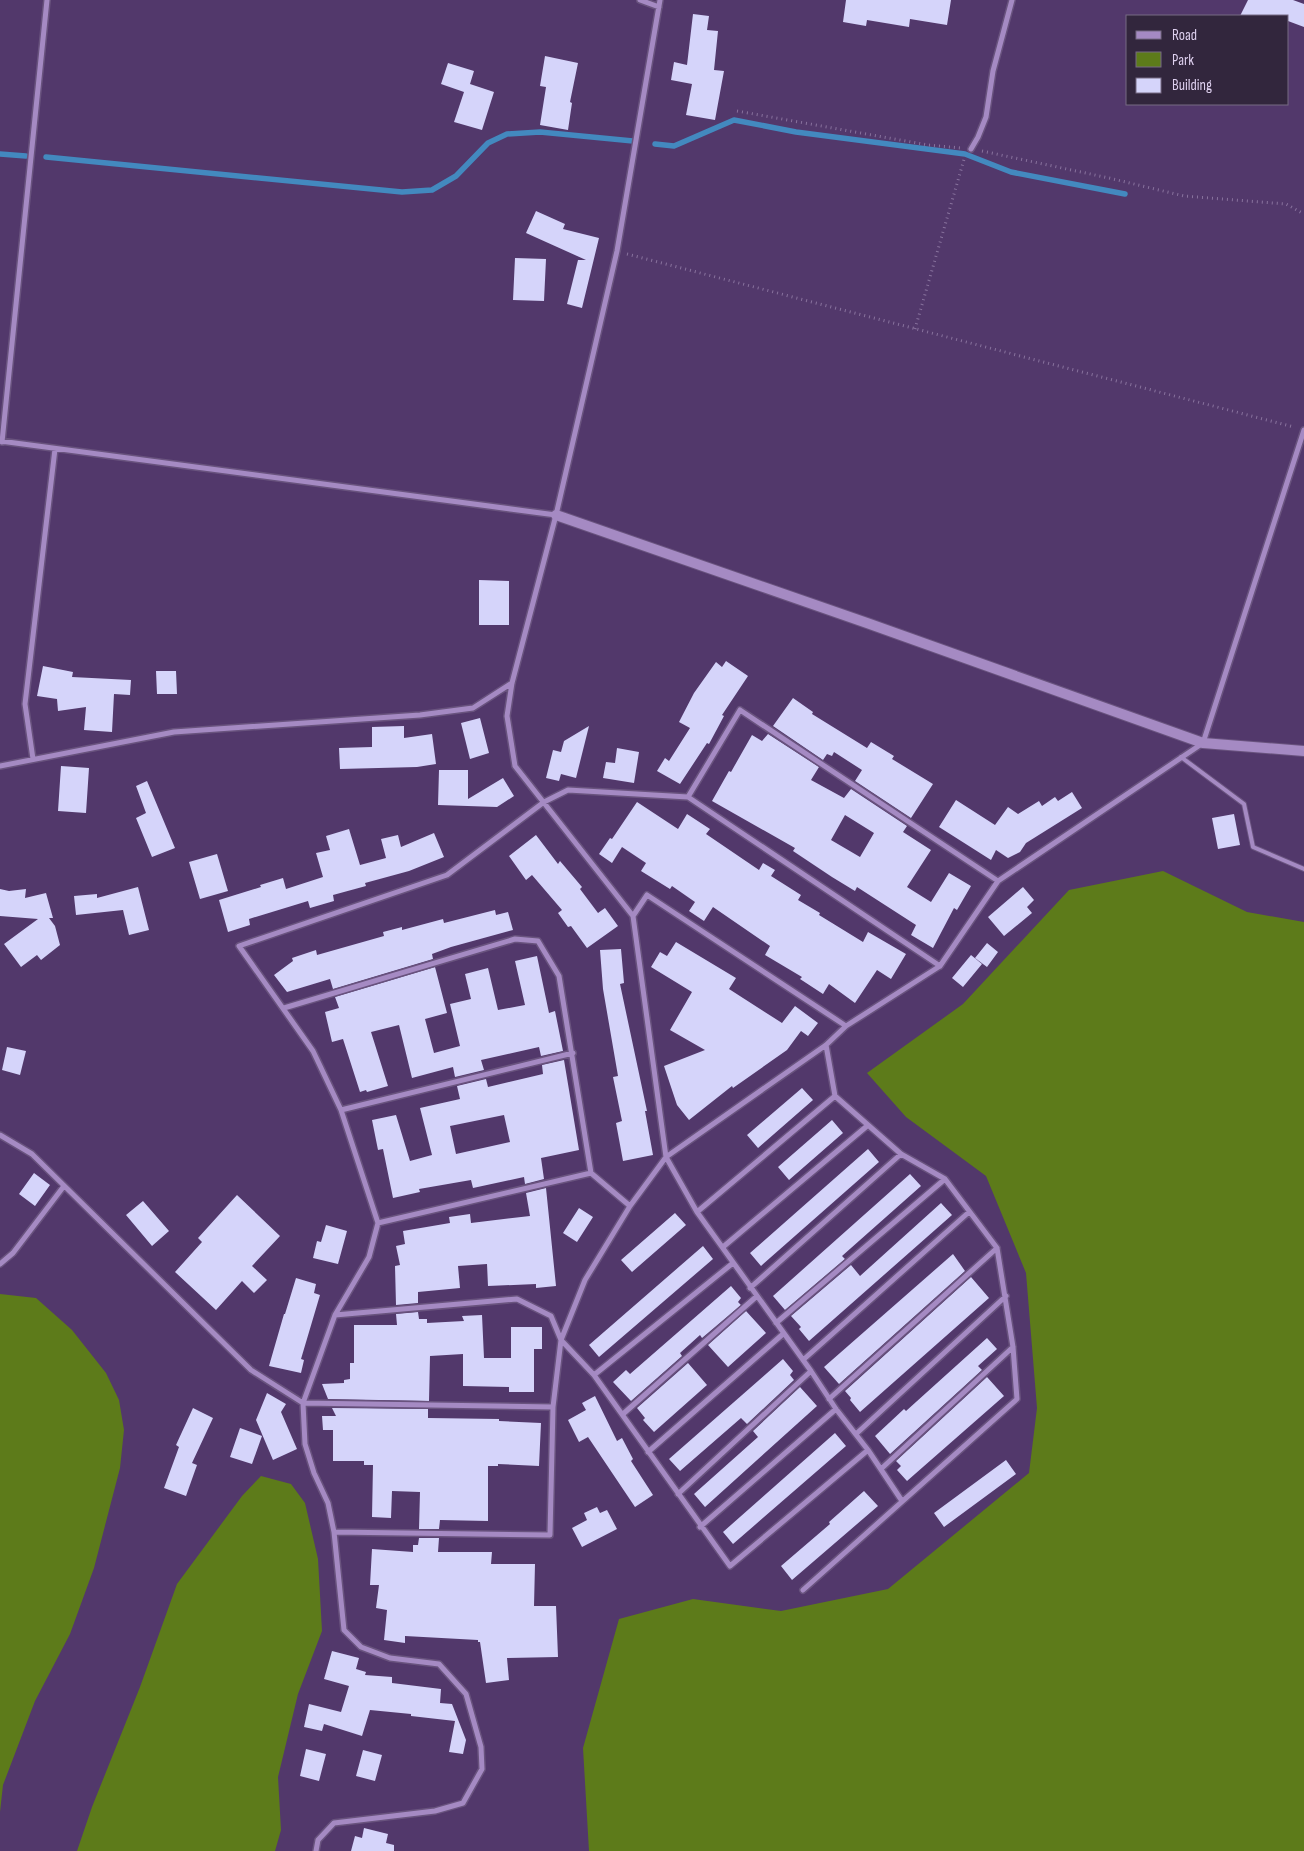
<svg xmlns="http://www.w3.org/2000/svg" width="1304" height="1851" viewBox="0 0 1304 1851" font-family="'Sofia Sans Condensed',sans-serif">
	<rect width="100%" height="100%" fill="#52386b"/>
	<path fill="#5d7b1a" d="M1163,871L1247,912L1304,922V1851H589L583,1748L619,1619L693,1599L781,1611L888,1589L1029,1473L1037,1408L1026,1273L986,1176L906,1117L867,1073L963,1004L1069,890Z
		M0,1294L36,1298L72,1330L106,1373L119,1400L124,1430L120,1468L94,1568L70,1634L35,1701L3,1785L0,1812Z
		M261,1476L291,1484L305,1503L318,1559L322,1631L298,1694L278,1777L281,1830L275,1851H77L92,1807L140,1687L177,1584L242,1496Z"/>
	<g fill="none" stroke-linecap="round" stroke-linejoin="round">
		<path stroke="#4389bf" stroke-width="5.5" d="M655,144L674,146L734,120L796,132L965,154L1011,172L1125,194
			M0,154L26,156
			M46,157L402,192L432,190L456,176L488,143L507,134L540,132L633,141"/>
	</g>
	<path fill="#d5d4fa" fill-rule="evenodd" d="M846,0H951L947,25L910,19L909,27L867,20L866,26L843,22Z
		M1248,0H1293L1304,4V27L1288,21V16H1240Z
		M693,14L709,16L707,30L718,31L714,70L724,71L715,120L686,115L692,84L671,80L674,62L687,65Z
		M545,56L578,63L570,102L572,103L568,130L540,125L546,87L540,86Z
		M448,63L474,71L470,84L494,92L482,130L454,122L464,92L441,84Z
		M536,211L565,224L563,229L599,238L582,308L567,304L578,260H586L526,233Z
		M515,258L546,259L544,301L513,300Z
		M479,580L509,581V625H479Z
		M726,661L748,676L722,715L724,716L709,744L707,743L680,784L657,771L665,758L669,761L690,728L679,722L694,693L716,662L722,667Z
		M43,666L73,672L72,677L131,680L130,695L114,694L112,732L84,730L86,707L58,711L57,699L37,696Z
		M156,671H176L177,694H157Z
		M793,698L813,712L812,714L867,748L871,742L894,756L892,759L933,784L911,818L855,781L862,770L834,752L832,756L827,754L823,760L773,726Z
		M480,718L489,753L470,759L461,723Z
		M404,726V738L432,734L436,764L417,767L340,769L339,748L372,747V727Z
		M589,726L576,778L561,774L559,781L546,778L553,750L561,752L564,741Z
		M768,734L819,767L811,780L844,798L851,789L907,826L903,832L931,850L907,887L931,902L949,873L971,886L957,910L954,908L933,948L911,935L916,925L857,887L855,891L832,877L793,851L795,848L712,801L729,771L731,772L752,735L762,741ZM845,815L874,833L860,857L831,840Z
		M617,748L639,752L634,783L603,778L606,762L615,763Z
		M61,766L89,768L86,813L58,811Z
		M439,770H468V799L503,778L514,796L497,807L438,805Z
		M147,781L175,848L152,857L136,818L146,813L136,786Z
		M1072,792L1082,808L1026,843L1020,852L1008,858L996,850L991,860L939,827L956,800L995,825L1008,807L1018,814L1039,801L1042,806L1055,797L1058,801Z
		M637,802L678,829L687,814L710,829L706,834L759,870L763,863L775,870L771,876L801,895L798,900L820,913L819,915L863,942L868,932L906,954L891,979L877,970L855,1003L829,984L823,994L800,979L802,977L765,955L770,946L713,907L704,921L689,911L695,902L672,886L670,889L641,871L646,863L622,847L612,863L599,854L610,838L612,839Z
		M1234,814L1240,845L1218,849L1212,818Z
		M349,829L360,865L386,858L381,839L398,835L401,847L434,833L444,857L409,871L365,883L366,886L333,895L334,901L310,908L308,901L249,919L250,925L228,932L219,900L261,887L260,885L283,878L286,889L323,877L316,853L330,850L326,836Z
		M536,835L558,864L560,861L582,887L580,889L598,913L605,908L618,926L587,948L571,926L568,927L558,913L562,910L532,875L526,880L509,856Z
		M217,854L228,891L200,899L189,862Z
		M138,887L149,930L129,935L123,910L76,915L74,896L97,894V898Z
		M1023,887L1034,900L1027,907L1032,913L1004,936L988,917Z
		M0,889L9,891L26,889L25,898L46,893L53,918H49L55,926L60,945L41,960L37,955L21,967L4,944L38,919L0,916Z
		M495,910L496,915L508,912L513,930L451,947L432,954L433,959L333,989L330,979L287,992L274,975L293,961L292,958L316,950L317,955L384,936L383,932L402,927V930L443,919L444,923Z
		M676,942L736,978L729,989L782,1023L795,1006L818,1023L808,1036L801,1031L787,1050L733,1088L732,1086L689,1120L677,1105L664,1066L705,1050L670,1030L692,992L651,967L660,952L667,956Z
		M987,943L998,952L987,967L975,958Z
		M621,949L624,983L620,984L647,1111H645L653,1155L623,1161L616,1123L622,1121L613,1077L618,1076L603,989L600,950Z
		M971,955L982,964L963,987L952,978Z
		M537,956L549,1013L555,1011L563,1051L541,1056L539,1047L481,1060L484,1070L455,1077L453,1067L412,1078L399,1025L371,1032L388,1086L367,1092L366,1090L360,1092L343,1039L332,1042L325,1012L339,1008L335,997L435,967L447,1013L425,1019L434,1053L460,1046L450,1004L471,999L465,974L488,968L498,1010L525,1005L515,961Z
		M7,1047L26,1051L20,1075L2,1070Z
		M564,1060L579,1150L541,1158L544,1179L525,1184L524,1177L473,1188L471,1180L419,1189L420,1192L393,1198L383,1149L378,1150L372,1120L396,1115L410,1161L432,1155L420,1108L460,1099L457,1086L486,1079L488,1087L543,1074L542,1065ZM504,1115L510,1142L456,1154L450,1126Z
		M802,1088L813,1100L758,1148L747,1135Z
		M832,1120L843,1133L789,1180L778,1167Z
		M868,1149L879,1162L761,1266L750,1253Z
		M34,1173L50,1185L35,1206L19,1194Z
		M910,1174L921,1186L842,1256L845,1259L785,1310L773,1296Z
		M546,1188L556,1286L536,1288V1284L488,1286L487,1264L458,1266L460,1288L418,1292V1303L396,1305L395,1266L400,1265L396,1246L405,1244L403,1231L450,1223L449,1217L470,1214L471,1223L530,1216L526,1193Z
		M237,1195L280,1236L252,1266L267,1280L254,1293L242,1281L216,1310L175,1272L202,1242L198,1238Z
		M143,1201L169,1231L152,1246L126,1215Z
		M941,1203L952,1215L809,1341L799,1329L801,1327L791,1316L851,1265L860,1276Z
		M579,1208L593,1217L577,1242L563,1233Z
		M675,1213L686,1225L632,1272L621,1260Z
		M326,1225L347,1231L338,1264L313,1258L317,1241L321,1242Z
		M703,1246L713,1259L599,1357L589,1345Z
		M953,1254L965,1271L839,1384L824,1367Z
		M971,1277L989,1298L860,1412L850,1400L851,1398L845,1391Z
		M296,1278L316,1284L314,1293L320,1295L301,1359L304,1360L301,1373L269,1366L284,1314H285Z
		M731,1286L741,1298L738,1302L741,1305L702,1338L700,1335L680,1353L682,1356L631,1401L613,1382L626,1370L630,1374Z
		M746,1311L766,1333L728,1367L708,1345Z
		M418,1312L419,1319H427V1323L464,1321L462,1316L482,1315L484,1358H511V1327H542V1349H534V1392H509V1387L463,1386V1354L430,1356L429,1401L328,1399L322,1384L344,1383V1380L350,1379V1363H354V1325H397L396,1314Z
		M987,1338L997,1349L978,1366L982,1370L890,1454L875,1436L904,1409L906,1411Z
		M783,1359L793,1371L790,1375L794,1380L747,1424L741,1418L680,1471L669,1459Z
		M688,1363L707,1385L654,1432L643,1420L645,1418L637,1408Z
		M987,1377L1004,1396L907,1481L897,1470L901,1466L896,1461Z
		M800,1387L817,1406L705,1507L694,1494L758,1437L753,1431Z
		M267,1393L286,1404L281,1412L297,1449L273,1460L256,1420Z
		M595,1396L617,1441L622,1438L633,1459L631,1461L653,1495L635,1507L588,1437L579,1442L568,1420L586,1410L582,1403Z
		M193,1408L213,1418L192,1463L197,1465L186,1496L164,1488L179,1447L176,1445Z
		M332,1408L428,1409V1418L499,1419V1421L541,1423L539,1466L498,1464V1466H488V1521L440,1520L439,1529H419L420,1492L392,1491L391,1518L372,1517L373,1465H364V1461H333V1430H323L322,1416H336Z
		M240,1428L262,1436L252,1464L230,1457Z
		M835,1433L846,1446L733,1544L723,1532Z
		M1006,1460L1016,1474L944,1527L934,1513Z
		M864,1491L878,1506L792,1580L781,1566L830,1524L829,1522Z
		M597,1507L600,1513L607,1510L617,1529L582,1547L572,1528L587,1520L584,1513Z
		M419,1538H439L438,1552H492L491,1564H535L534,1606H556L558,1657L507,1658L509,1680L486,1683L480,1642H478V1640L405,1636V1643L384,1640L387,1610L376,1608L379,1585H370L372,1549L413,1552V1545H418Z
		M332,1651L359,1658L356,1669L366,1672L365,1675L392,1677V1683L441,1689L440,1703L452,1704L466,1740L463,1754L449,1752L455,1721L411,1716V1714L370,1710L362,1736L324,1724L322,1731L304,1727L309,1704L341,1712L349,1686L324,1679Z
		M306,1749L326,1754L319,1781L300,1776Z
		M363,1750L382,1755L375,1781L356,1776Z
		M364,1828L388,1834L386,1843L394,1845V1851H351L355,1836L362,1838Z"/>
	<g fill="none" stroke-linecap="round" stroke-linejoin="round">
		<g stroke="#69537e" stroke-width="6">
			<path id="lane" d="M1181,757L1244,804L1253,847L1304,869"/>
		</g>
		<g stroke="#69537e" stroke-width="8">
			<path id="street" d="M640,0L659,7
				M660,0L617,251L556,515L512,683L507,716L515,766L633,916L666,1157L697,1212L811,1371L836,1409L868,1450L902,1501
				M971,149L978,137L986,117L993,71L1012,0
				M0,441L556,515
				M2,442L47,0
				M33,759L25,704L55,449
				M0,766L174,732L420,715L473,708L512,683
				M633,916L647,895L846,1026
				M940,966L688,797L740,710L998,881
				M284,1008L515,939L538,941L559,976L591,1173L630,1206
				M341,1110L573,1053
				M0,1135L32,1154L251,1370L303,1403L553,1407
				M697,1212L835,1096
				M378,1223L591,1173
				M723,1247L867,1126
				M0,1264L13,1253L64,1186
				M750,1288L901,1154
				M335,1315L517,1299L551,1316L561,1340L594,1375L730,1566L868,1450
				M776,1323L945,1179
				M803,1360L969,1212
				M594,1375L733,1263
				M829,1399L997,1248
				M623,1414L757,1296
				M856,1434L1006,1296
				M648,1452L783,1334
				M881,1469L1013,1347
				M678,1494L811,1371
				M700,1527L836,1409
				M334,1532L550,1535L553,1407L561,1340L585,1280L630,1206L666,1157L826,1045L846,1026L940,966L998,881L1203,743L1304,430
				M803,1590L1017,1399L1013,1347L997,1248L945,1179L901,1154L835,1096L826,1045
				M316,1851L318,1840L334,1823L435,1811L463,1803L482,1769L481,1747L466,1694L439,1664L390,1658L361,1647L344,1630L334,1532L328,1503L314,1473L305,1444L303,1403L335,1315L369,1257L378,1223L341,1110L313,1051L239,946L447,875L544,802L568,790L688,797"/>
		</g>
		<g stroke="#69537e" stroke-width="12">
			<path id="secondary" d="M556,515L867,623L1203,743L1304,751"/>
		</g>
		<path stroke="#89739e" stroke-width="3" stroke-dasharray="1 4" stroke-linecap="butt" d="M737,111L928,145L961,148
			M982,151L1109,178L1184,196L1286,204L1304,214
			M627,254L1294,427
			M915,329L965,156"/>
		<use href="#lane" stroke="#a58ac3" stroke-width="4"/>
		<use href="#street" stroke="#a58ac3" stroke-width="5"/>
		<use href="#secondary" stroke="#a58ac3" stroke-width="10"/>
	</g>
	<rect x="1126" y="15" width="162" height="90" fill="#32263d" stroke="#776a84"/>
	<rect x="1136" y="31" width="25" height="8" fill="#a58ac3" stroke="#776a84"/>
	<text x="1172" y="40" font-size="15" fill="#ded0ef">Road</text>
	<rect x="1136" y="52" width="25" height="15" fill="#5d7b1a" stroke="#776a84"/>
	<text x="1172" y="65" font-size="15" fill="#ded0ef">Park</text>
	<rect x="1136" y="78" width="25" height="15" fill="#d5d4fa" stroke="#776a84"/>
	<text x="1172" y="90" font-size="15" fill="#ded0ef">Building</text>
</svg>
